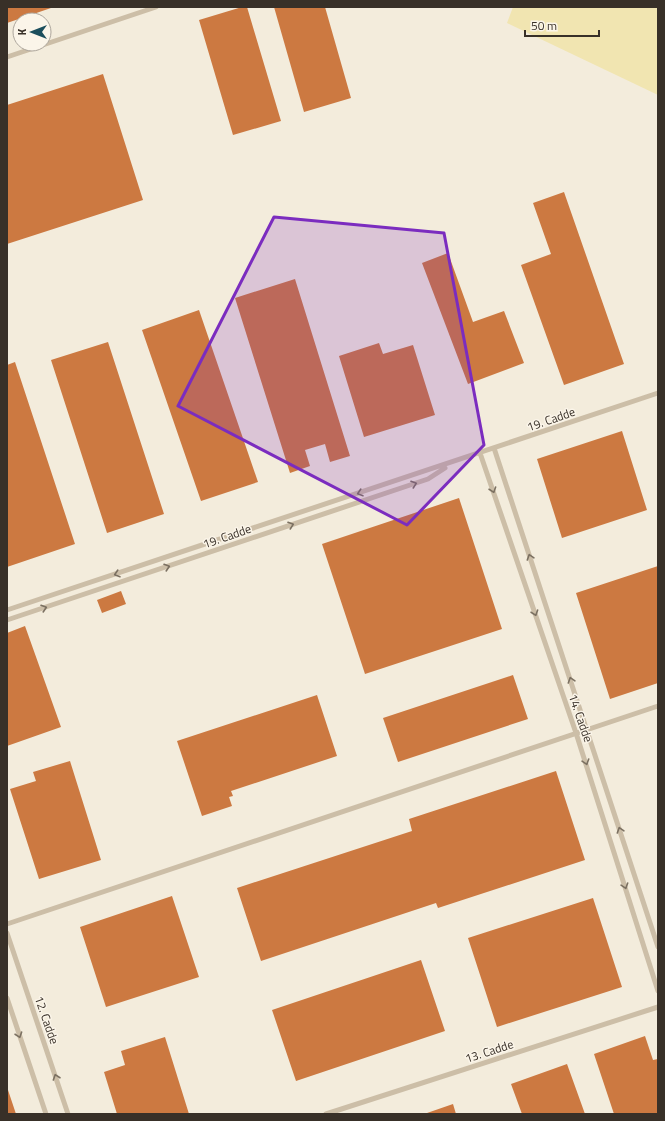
<svg xmlns="http://www.w3.org/2000/svg" width="665" height="1121" viewBox="0 0 665 1121" font-family="'Titillium Web',sans-serif">
	<rect width="100%" height="100%" fill="#f3ecdc"/>
	<path fill="#f1e5b1" d="M513,7H658V95L507,23Z"/>
	<path fill="#cc7941" d="M7,7H51V8L7,23Z
		M242,7H247L281,121L233,135L199,20Z
		M274,7H325L351,98L304,112Z
		M103,74L143,200L7,244V105Z
		M564,192L624,364L564,385L521,265L551,254L533,203Z
		M448,253L473,322L504,311L524,363L468,384L422,263Z
		M295,279L350,456L330,462L325,444L305,450L310,466L290,473L235,298Z
		M199,310L258,482L201,501L142,330Z
		M108,342L164,514L107,533L51,360Z
		M379,343L383,354L413,345L435,415L364,437L339,356Z
		M15,362L75,544L7,567V365Z
		M622,431L647,510L562,538L537,459Z
		M459,498L502,629L365,674L322,544Z
		M658,566V683L610,699L576,593Z
		M121,591L126,604L102,613L97,600Z
		M25,626L61,727L7,746V633Z
		M513,675L528,719L398,762L383,718Z
		M317,695L337,756L231,791L233,796L229,797L232,806L202,816L177,741Z
		M70,761L101,860L39,879L10,789L36,781L33,772Z
		M556,771L585,860L438,908L436,903L261,961L237,888L412,831L409,819Z
		M172,896L199,977L106,1007L80,927Z
		M593,898L622,987L497,1027L468,938Z
		M421,960L445,1031L296,1081L272,1010Z
		M645,1036L653,1060L658,1059V1114H614L594,1054Z
		M165,1037L189,1114H117L104,1072L125,1065L121,1051Z
		M567,1064L585,1114H522L511,1084Z
		M7,1090H8L16,1114H7Z
		M453,1104L456,1114H427V1113Z"/>
	<g fill="none" stroke-linecap="round" stroke-linejoin="round">
		<path stroke="#ccbea7" stroke-width="5" d="M7,57L156,7
			M494,448L658,947
			M480,453L576,733L658,991
			M7,610L658,393
			M7,620L428,479L445,468
			M7,924L658,706
			M7,933L68,1114
			M7,998L46,1114
			M326,1114L658,1007"/>
	</g>
	<defs><path id="oneway-chevron" d="M-2-3.5L2.5 0L-2 3.5" fill="none" stroke-width="1.6" stroke-linecap="round" stroke-linejoin="round"/></defs>
	<g stroke="#7b7061">
		<use href="#oneway-chevron" transform="translate(414 484) rotate(-19)"/>
		<use href="#oneway-chevron" transform="translate(493 490) rotate(71)"/>
		<use href="#oneway-chevron" transform="translate(360 493) rotate(162)"/>
		<use href="#oneway-chevron" transform="translate(291 525) rotate(-19)"/>
		<use href="#oneway-chevron" transform="translate(530 557) rotate(-108)"/>
		<use href="#oneway-chevron" transform="translate(167 567) rotate(-18)"/>
		<use href="#oneway-chevron" transform="translate(117 574) rotate(162)"/>
		<use href="#oneway-chevron" transform="translate(44 608) rotate(-18)"/>
		<use href="#oneway-chevron" transform="translate(535 613) rotate(71)"/>
		<use href="#oneway-chevron" transform="translate(571 680) rotate(-108)"/>
		<use href="#oneway-chevron" transform="translate(586 762) rotate(72)"/>
		<use href="#oneway-chevron" transform="translate(620 830) rotate(-108)"/>
		<use href="#oneway-chevron" transform="translate(625 886) rotate(72)"/>
		<use href="#oneway-chevron" transform="translate(19 1035) rotate(71)"/>
		<use href="#oneway-chevron" transform="translate(56 1077) rotate(-109)"/>
	</g>
	<path fill="#7b2cbf" fill-opacity="0.2" stroke="#7b2cbf" stroke-width="3" stroke-linejoin="round" d="M274,217L444,233L484,445L407,525L178,406Z"/>
	<g text-anchor="middle" dominant-baseline="central" stroke-width="3" stroke-linejoin="round" paint-order="stroke">
		<g font-size="12" fill="#383028" stroke="#fbf5e9">
			<text transform="translate(551 419) rotate(-19)">19. Cadde</text>
			<text transform="translate(227 536) rotate(-19)">19. Cadde</text>
			<text transform="translate(581 718) rotate(71)">14. Cadde</text>
			<text transform="translate(47 1020) rotate(71)">12. Cadde</text>
			<text transform="translate(489 1051) rotate(-18)">13. Cadde</text>
		</g>
	</g>
	<rect width="665" height="1121" fill="none" stroke="#383028" stroke-width="16"/>
	<g transform="translate(32 32) rotate(270)"><circle r="19" fill="#fbf5e9" stroke="#ada69c"/>
	<path d="M0-3L7 15L0 10L-7 15Z" fill="#1b4e5c"/>
	<text y="-6" font-size="11" font-weight="bold" text-anchor="middle" fill="#383028">K</text>
	</g>
	<path d="M525 30v6h74v-6" fill="none" stroke="#383028" stroke-width="2"/>
	<text x="531" y="30" font-size="12" fill="#383028" stroke="#fbf5e9" stroke-width="3" paint-order="stroke">50 m</text>
</svg>
